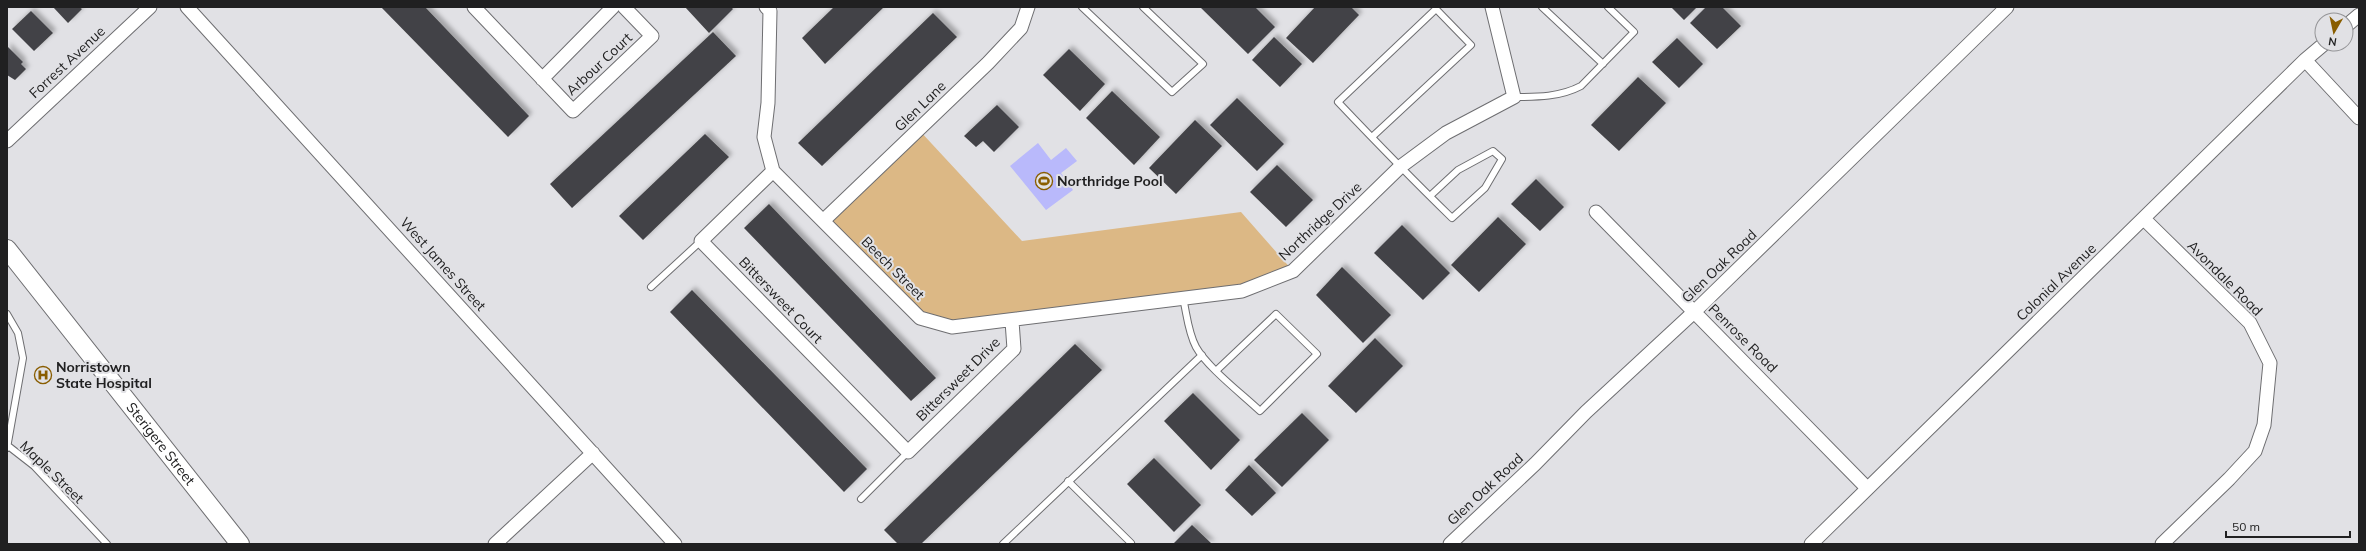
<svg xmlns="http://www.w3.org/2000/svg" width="2366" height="551" viewBox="0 0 2366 551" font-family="Mulish,sans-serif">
	<defs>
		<filter id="shadow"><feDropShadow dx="3.5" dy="-3.5" stdDeviation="2" flood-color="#0004"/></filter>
	</defs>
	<rect width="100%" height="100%" fill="#e1e1e5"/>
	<path fill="#dcb885" d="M919,130L1022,241L1241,212L1293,271L1242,291L952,327L920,318L824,220Z"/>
	<path fill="#b9b9fb" d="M1038,143L1051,160L1066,148L1077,161L1061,173L1073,190L1046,210L1010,166Z"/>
	<path fill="#434346" filter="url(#shadow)" d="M53,7H79L82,9L68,23Z
		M381,7H425L529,116L508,137Z
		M685,7H731L733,9L709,33Z
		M834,7H884L825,64L802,38Z
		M1200,7H1255L1275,27L1248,54Z
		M1315,7H1351L1359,15L1313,63L1286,38Z
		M1671,7H1697L1684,20Z
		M1706,7H1722L1741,26L1717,49L1690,23Z
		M31,11L53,33L34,51L12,29Z
		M933,13L957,37L822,166L798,143Z
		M713,32L736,56L572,208L550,184Z
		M1274,37L1302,64L1280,87L1252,60Z
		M1677,38L1703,64L1679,88L1652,62Z
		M7,46L23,62L21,64L26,69L15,80L7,75Z
		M1069,49L1105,84L1080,111L1043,75Z
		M1638,77L1666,103L1619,151L1591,125Z
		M1112,91L1160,137L1134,165L1086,118Z
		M1237,98L1284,144L1257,171L1210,125Z
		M997,105L1019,127L994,152L983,141L976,147L964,136Z
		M1195,120L1222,146L1176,194L1149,168Z
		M705,134L729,157L643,240L619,216Z
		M1277,165L1313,200L1286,227L1250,192Z
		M1536,179L1564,207L1540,231L1511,204Z
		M769,204L936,378L911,401L744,228Z
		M1498,217L1526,244L1479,292L1451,265Z
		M1402,225L1450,273L1423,300L1374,253Z
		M1342,267L1391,315L1363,343L1316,295Z
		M692,290L867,469L844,492L670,312Z
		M1375,338L1403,366L1356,413L1328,386Z
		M1075,344L1102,370L921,544H898L884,530Z
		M1193,393L1240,440L1211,470L1164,421Z
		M1302,413L1329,440L1282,487L1254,460Z
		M1154,458L1201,505L1174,532L1127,484Z
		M1249,465L1276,493L1252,516L1225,490Z
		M1192,525L1212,544H1173Z"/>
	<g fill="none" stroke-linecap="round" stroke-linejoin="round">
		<g stroke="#6e6e71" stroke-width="8">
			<path id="lane" d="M1082,7L1172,92L1203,64L1143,7
				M1542,7L1603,64
				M1514,97C1538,97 1560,97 1581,86L1634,32L1608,7
				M1372,137L1471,45L1436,9L1338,102C1375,141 1413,180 1452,218L1485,188L1502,159L1493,151L1458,170L1430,196
				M651,287L701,241
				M1183,298C1187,315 1188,332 1196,347C1207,367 1242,394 1260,411L1317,354L1276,314L1217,370
				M7,314L18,333L23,358L7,448
				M7,445L34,466L107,544
				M1068,481L1131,543L1130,544
				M861,499L908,452
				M1003,544L1202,355"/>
		</g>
		<g stroke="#6e6e71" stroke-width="15">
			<path id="street" d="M187,7L675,544
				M474,7L573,111L652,36L624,7
				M766,7L770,11L768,103L764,137L773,171L920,318L952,327L1242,291L1293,271L1400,167L1446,133L1514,97L1492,7
				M2346,26L2359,15
				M2305,60L2359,118
				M542,79L613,7
				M7,141L150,7
				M773,171L701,241L908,452L1014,349L1012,321
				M1596,212L1867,488
				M2144,219L2250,323L2270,363L2264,425L2255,451L2229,479L2162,544
				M824,220L988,63L1021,28L1028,7
				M495,544L593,453
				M1450,544L1535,464L1586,412L1694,312L2007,7
				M1811,544L2305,60L2324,44"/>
		</g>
		<g stroke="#6e6e71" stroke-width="20">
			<g id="secondary">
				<path id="s1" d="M7,249L240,544"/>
			</g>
		</g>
		<use href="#lane" stroke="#fff" stroke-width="6"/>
		<use href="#street" stroke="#fff" stroke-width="13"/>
		<use href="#secondary" stroke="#fff" stroke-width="18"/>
	</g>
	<defs>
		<g id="stadium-ring" transform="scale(0.9)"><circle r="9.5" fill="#e1e1e5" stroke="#895d00" stroke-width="1.5"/><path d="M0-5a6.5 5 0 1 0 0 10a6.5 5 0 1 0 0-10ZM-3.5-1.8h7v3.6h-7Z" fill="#895d00"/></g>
		<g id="hospital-ring" transform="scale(0.9)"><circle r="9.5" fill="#e1e1e5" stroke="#895d00" stroke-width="1.5"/><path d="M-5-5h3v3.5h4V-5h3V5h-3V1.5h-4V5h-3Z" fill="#895d00"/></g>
	</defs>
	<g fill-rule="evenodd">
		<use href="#stadium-ring" x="1044" y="181"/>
		<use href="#hospital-ring" x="43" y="375"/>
	</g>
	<g text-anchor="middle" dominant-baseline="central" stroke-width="4" stroke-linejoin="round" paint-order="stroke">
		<g font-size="14" fill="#202021" stroke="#e1e1e5">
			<text transform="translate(67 62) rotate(-43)">Forrest Avenue</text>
			<text transform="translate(599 64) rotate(-43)">Arbour Court</text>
			<text transform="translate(920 106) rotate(-44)">Glen Lane</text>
			<text transform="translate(1320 221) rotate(-43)">Northridge Drive</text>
			<text transform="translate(443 264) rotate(48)">West James Street</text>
			<text transform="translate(1719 266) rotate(-44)">Glen Oak Road</text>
			<text transform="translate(893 268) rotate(45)">Beech Street</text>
			<text transform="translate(2225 278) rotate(45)">Avondale Road</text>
			<text transform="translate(2056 282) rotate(-44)">Colonial Avenue</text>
			<text transform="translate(781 300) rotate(46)">Bittersweet Court</text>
			<text transform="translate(1743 338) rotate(45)">Penrose Road</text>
			<text transform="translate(958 379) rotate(-45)">Bittersweet Drive</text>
			<text stroke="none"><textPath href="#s1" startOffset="248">Sterigere Street</textPath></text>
			<text transform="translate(52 472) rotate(44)">Maple Street</text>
			<text transform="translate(1485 489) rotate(-43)">Glen Oak Road</text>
		</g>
		<g font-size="14" font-weight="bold" fill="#202021" stroke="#e1e1e5" text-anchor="start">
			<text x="1057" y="181">Northridge Pool</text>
			<text x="56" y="367">Norristown<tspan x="56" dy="16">State Hospital</tspan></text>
		</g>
	</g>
	<rect width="2366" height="551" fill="none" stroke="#202021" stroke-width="16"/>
	<g transform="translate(2334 32) rotate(189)"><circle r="19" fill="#e1e1e5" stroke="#949497"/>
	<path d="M0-3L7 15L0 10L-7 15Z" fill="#895d00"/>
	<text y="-6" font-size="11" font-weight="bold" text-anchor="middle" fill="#202021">N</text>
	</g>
	<path d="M2226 531v6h124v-6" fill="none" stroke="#202021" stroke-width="2"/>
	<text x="2232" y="531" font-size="12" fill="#202021" stroke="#e1e1e5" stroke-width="3" paint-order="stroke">50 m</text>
</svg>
